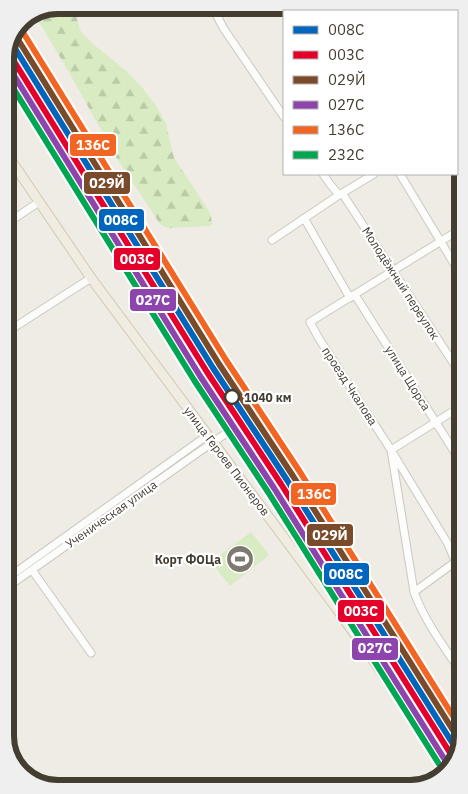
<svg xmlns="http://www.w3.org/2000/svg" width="468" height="794" viewBox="0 0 468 794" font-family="'IBM Plex Sans',sans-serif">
	<defs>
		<pattern id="grass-dots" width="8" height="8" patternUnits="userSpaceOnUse" patternTransform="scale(1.25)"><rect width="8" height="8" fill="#d9ebc2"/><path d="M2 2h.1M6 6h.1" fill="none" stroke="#bbcaa7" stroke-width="1.8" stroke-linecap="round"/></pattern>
		<pattern id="forest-firs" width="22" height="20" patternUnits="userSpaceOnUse" patternTransform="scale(1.25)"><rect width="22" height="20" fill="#d9ebc2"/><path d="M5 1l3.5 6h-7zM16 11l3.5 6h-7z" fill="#bbcaa7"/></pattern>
	</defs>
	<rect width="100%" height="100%" fill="#eeece5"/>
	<path fill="url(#grass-dots)" d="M200,445L201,446L9,584V579Z"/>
	<path fill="url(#forest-firs)" d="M58,5H73L80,30L84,35L93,44L125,70L141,86L157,107L166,124L174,158L209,211L211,216L212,224L210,226L169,228L163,226L160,224L116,157L70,74L35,15Z"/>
	<path fill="#d9ebc2" d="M251,532L269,555L230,586L211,562Z"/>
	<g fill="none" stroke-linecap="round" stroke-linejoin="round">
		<g stroke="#cac8c1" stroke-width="9">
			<path id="minor" d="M111,5H112
				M211,5L224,29L284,117
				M292,5L296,11
				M418,6L421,11
				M457,66L458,67
				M457,122L458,121
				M323,174L330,184L339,195
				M400,174L459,272
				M342,193L460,373
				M304,218L350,298
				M6,224L39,202
				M459,230L310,322L318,337L391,450L414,592C425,622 445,648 463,675
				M272,240L339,195L374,174
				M355,295L461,462
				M7,332L91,278
				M455,561L448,544L391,450L460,407
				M32,570L91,653
				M9,577L208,435
				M9,586L213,442L245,421
				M414,592L462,557"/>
		</g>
		<g stroke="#d2c9b1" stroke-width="11">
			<path id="major" d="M6,153L91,278L337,609L450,769"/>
		</g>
		<use href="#minor" stroke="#fcfcfb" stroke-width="7"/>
		<use href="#major" stroke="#f0ece1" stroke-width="9"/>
		<g stroke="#fff" stroke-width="10">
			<path id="rail-1" d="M11,42L213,368L287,480L458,752"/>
		</g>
		<g stroke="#fff" stroke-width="10">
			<path id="rail-2" d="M7,50L207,372L281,484L452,756"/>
		</g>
		<g stroke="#fff" stroke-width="10">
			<path id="rail-3" d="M17,38L219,364L293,476L461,743"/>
		</g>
		<g stroke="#fff" stroke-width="10">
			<path id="rail-4" d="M5,61L200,376L274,488L445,760"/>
		</g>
		<g stroke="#fff" stroke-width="10">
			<path id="rail-5" d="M24,34L226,360L300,472L463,732"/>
		</g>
		<g stroke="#fff" stroke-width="10">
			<path id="rail-6" d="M5,75L194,380L268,492L439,764"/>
		</g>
		<use href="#rail-1" stroke="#0065bd" stroke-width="6"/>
		<use href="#rail-2" stroke="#e4002b" stroke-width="6"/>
		<use href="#rail-3" stroke="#7a4b2a" stroke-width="6"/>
		<use href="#rail-4" stroke="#8e44ad" stroke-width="6"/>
		<use href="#rail-5" stroke="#f26522" stroke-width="6"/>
		<use href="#rail-6" stroke="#00a651" stroke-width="6"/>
	</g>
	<defs>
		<g id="stadium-disc" transform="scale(1.4375)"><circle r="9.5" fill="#7f7a71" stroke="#fff"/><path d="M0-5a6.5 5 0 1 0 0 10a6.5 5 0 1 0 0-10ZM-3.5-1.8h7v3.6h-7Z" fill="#fff"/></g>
	</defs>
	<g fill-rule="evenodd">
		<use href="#stadium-disc" x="240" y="559"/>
	</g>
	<circle fill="#fff" stroke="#433d32" stroke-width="2.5" cx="232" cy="397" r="7"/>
	<g text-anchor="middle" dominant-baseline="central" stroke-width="4.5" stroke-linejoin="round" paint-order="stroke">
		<g font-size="12" fill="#433d32" stroke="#fff">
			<text transform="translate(401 283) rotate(57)">Молодёжный переулок</text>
			<text transform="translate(408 378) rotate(58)">улица Щорса</text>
			<text transform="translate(350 386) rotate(57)">проезд Чкалова</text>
			<text transform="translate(227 461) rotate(53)">улица Героев Пионеров</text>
			<text transform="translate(111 514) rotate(-35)">Ученическая улица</text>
		</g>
		<g font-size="12" font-weight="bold" fill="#433d32" stroke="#fff" text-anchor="start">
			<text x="244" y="397">1040 км</text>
		</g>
		<g font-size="12" font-weight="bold" fill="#433d32" stroke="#fff" text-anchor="end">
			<text x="221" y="559">Корт ФОЦа</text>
		</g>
	</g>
	<path d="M0 0H468V794H0ZM58 14H410A44 44 0 0 1 454 58V736A44 44 0 0 1 410 780H58A44 44 0 0 1 14 736V58A44 44 0 0 1 58 14Z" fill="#f0efef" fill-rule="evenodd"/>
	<path fill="none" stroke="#433d32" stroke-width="6" d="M58 14H410A44 44 0 0 1 454 58V736A44 44 0 0 1 410 780H58A44 44 0 0 1 14 736V58A44 44 0 0 1 58 14Z"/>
	<g stroke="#fff" stroke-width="2">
		<rect x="69" y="133" width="48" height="24" rx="5" fill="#f26522"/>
		<rect x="83" y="171" width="48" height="24" rx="5" fill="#7a4b2a"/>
		<rect x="98" y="208" width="47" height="24" rx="5" fill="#0065bd"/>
		<rect x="113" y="247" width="48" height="24" rx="5" fill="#e4002b"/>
		<rect x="129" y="288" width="48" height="24" rx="5" fill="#8e44ad"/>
		<rect x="290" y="482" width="47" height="24" rx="5" fill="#f26522"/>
		<rect x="306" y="523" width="48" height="24" rx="5" fill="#7a4b2a"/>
		<rect x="323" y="562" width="47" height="24" rx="5" fill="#0065bd"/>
		<rect x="337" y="599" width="48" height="24" rx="5" fill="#e4002b"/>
		<rect x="351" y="637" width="48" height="24" rx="5" fill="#8e44ad"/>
	</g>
	<g font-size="14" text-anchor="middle" font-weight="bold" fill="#fff">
		<text x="93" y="150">136С</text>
		<text x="107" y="188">029Й</text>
		<text x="121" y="225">008С</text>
		<text x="137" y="264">003С</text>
		<text x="153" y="305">027С</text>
		<text x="314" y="499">136С</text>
		<text x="330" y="540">029Й</text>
		<text x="346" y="579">008С</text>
		<text x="361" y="616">003С</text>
		<text x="375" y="653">027С</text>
	</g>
	<rect x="283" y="10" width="175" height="165" fill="#ffffff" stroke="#b4b1ad"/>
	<rect x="293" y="26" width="25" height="8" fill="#0065bd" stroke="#b4b1ad"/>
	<text x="328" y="35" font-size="15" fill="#433d32">008С</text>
	<rect x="293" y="51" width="25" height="8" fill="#e4002b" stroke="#b4b1ad"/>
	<text x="328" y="60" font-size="15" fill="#433d32">003С</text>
	<rect x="293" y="76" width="25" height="8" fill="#7a4b2a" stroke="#b4b1ad"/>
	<text x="328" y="85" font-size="15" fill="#433d32">029Й</text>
	<rect x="293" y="101" width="25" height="8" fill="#8e44ad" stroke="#b4b1ad"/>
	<text x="328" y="110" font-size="15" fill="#433d32">027С</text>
	<rect x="293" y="126" width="25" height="8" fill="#f26522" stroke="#b4b1ad"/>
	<text x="328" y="135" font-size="15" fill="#433d32">136С</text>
	<rect x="293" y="151" width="25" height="8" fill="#00a651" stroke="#b4b1ad"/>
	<text x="328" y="160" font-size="15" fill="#433d32">232C</text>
</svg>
